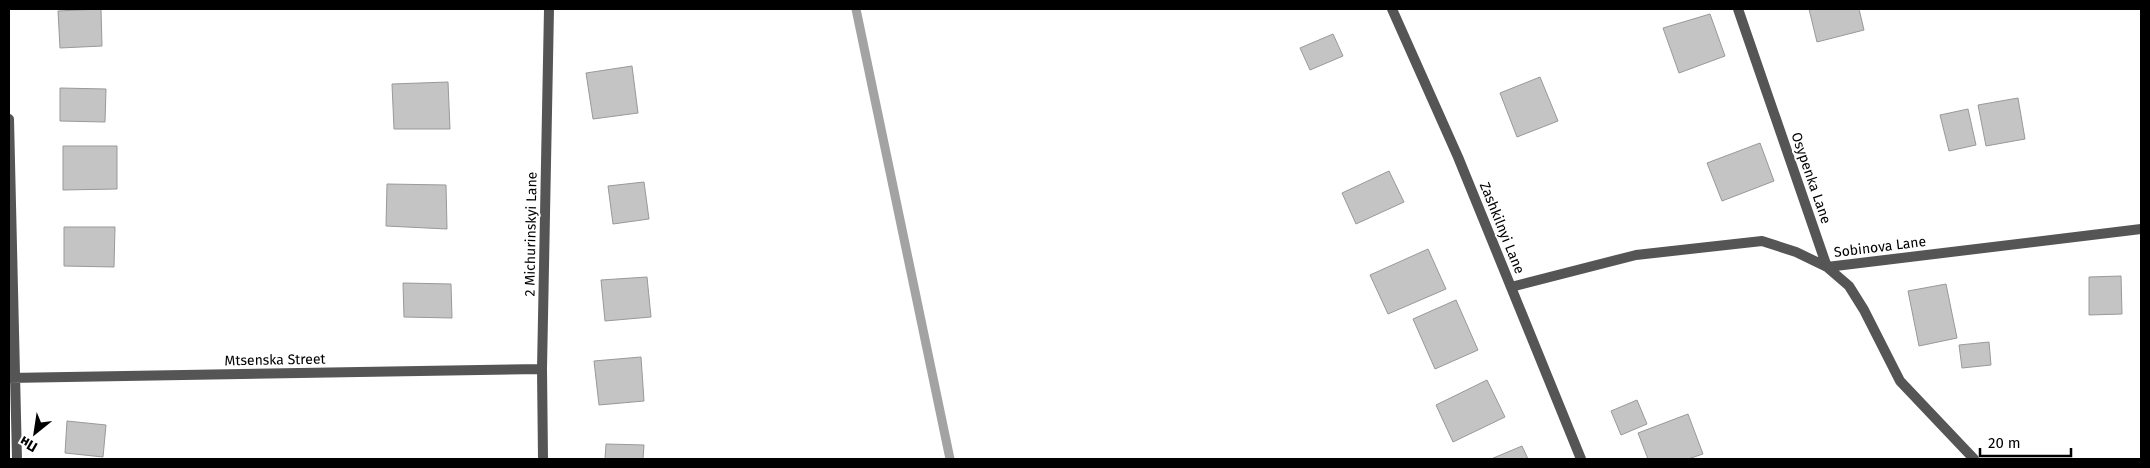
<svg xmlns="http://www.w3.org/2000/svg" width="2150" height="468" viewBox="0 0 2150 468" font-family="'Fira Sans',sans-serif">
	<rect width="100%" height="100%" fill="#fff"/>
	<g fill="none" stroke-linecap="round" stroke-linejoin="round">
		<path stroke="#a3a3a3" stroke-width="9" d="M856,9L950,459"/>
	</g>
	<path fill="#c4c4c4" stroke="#999" d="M101,9L102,46L60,48L58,11Z
		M1809,9H1859L1864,30L1817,42Z
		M1710,14L1725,56L1679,73L1663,28Z
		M1333,34L1343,56L1310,70L1300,48Z
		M632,66L638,113L593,119L586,73Z
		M1540,77L1558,121L1517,137L1500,93Z
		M448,82L450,129H394L392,84Z
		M60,88L106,89L105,122L60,121Z
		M2018,98L2025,139L1986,146L1978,105Z
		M1968,109L1976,145L1949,151L1940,115Z
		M1760,143L1774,181L1722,201L1707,163Z
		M63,146H117V189L63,190Z
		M1389,171L1404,202L1356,224L1342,193Z
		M644,182L649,219L613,224L608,186Z
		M387,184L446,185L447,229L386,226Z
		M64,227H115L114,267L64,266Z
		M1428,249L1446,289L1388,314L1370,275Z
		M2121,276L2122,314L2089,315V277Z
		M647,277L651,317L605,321L601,280Z
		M403,283L451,284L452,318L404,317Z
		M1946,284L1957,338L1919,346L1908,291Z
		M1456,300L1478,350L1435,369L1413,319Z
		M1989,342L1991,365L1962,368L1959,345Z
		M641,357L644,401L599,405L594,361Z
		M1487,380L1505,417L1453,442L1436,405Z
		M1637,400L1647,424L1621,435L1611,411Z
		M1688,414L1703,454L1688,459H1648L1638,433Z
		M67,421L106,425L103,457L65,453Z
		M606,444L644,445L643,459H605Z
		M1522,446L1528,459H1491Z"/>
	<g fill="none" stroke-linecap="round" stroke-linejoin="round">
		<path stroke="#555" stroke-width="10" d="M1392,9L1458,157L1581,459
			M1738,9L1827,267L1849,286L1864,310L1900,381L1974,459
			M9,119L17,459
			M1511,287L1636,255L1762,241L1796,252L1827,267L2141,229
			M9,378L542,369
			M543,459L542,369L549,9"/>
	</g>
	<g text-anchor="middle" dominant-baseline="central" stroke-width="4" stroke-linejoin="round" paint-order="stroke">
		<g font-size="14" fill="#000" stroke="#fff">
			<text transform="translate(1811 178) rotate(71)">Osypenka Lane</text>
			<text transform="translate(1502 228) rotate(68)">Zashkilnyi Lane</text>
			<text transform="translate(531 234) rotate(-89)">2 Michurinskyi Lane</text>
			<text transform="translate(1880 247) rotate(-7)">Sobinova Lane</text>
			<text transform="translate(275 360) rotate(-1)">Mtsenska Street</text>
		</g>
	</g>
	<rect width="2150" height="468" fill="none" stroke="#000000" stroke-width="20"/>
	<g transform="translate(35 433) rotate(210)" stroke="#ffffff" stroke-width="4" paint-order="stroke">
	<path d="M0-4L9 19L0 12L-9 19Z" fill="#000000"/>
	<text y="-8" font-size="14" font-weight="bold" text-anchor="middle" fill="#000000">Пн</text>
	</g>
	<path d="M1980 448v8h91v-8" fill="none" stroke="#000000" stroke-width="2.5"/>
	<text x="1988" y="448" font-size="15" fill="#000000" stroke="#ffffff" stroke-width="4" paint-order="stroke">20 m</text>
</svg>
